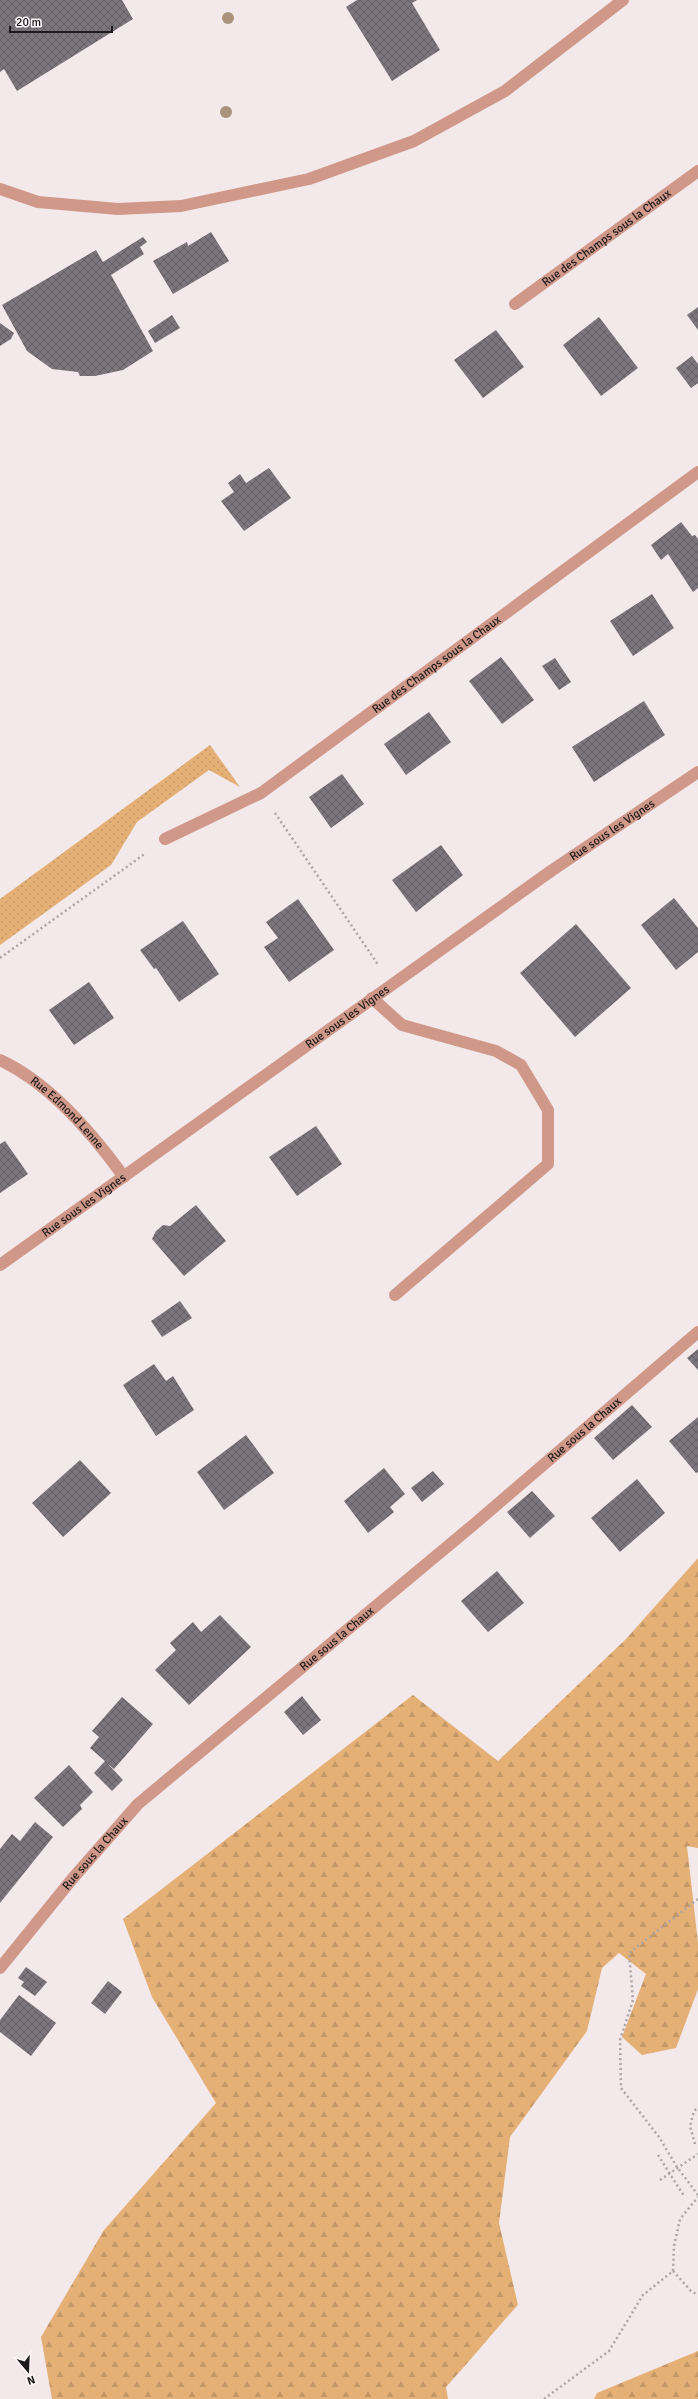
<svg xmlns="http://www.w3.org/2000/svg" width="698" height="2399" viewBox="0 0 698 2399" font-family="Signika,sans-serif">
	<defs>
		<pattern id="green-dots" width="8" height="8" patternUnits="userSpaceOnUse"><rect width="8" height="8" fill="#e5b076"/><path d="M2 2h.1M6 6h.1" fill="none" stroke="#c49766" stroke-width="1.8" stroke-linecap="round"/></pattern>
		<pattern id="forest-firs" width="22" height="20" patternUnits="userSpaceOnUse"><rect width="22" height="20" fill="#e5b076"/><path d="M5 1l3.5 6h-7zM16 11l3.5 6h-7z" fill="#c49766"/></pattern>
		<pattern id="building-cross-hatch" width="8" height="8" patternUnits="userSpaceOnUse"><rect width="8" height="8" fill="#7c757b"/><path d="M0 0l8 8M0 8l8-8" fill="none" stroke="#655f64"/></pattern>
	</defs>
	<rect width="100%" height="100%" fill="#f3e8ea"/>
	<path fill="url(#green-dots)" d="M210,745L240,787L209,770L137,822L111,865L0,945V899Z"/>
	<path fill="url(#forest-firs)" d="M698,1558V1848L687,1846L698,1943V1989L676,2048L642,2055L622,2037L646,1974L619,1953L602,1968L587,2031L510,2137L499,2223L518,2305C493,2332 471,2360 446,2387L448,2399H52L41,2337L104,2230L216,2103L152,1997L123,1919L413,1695L498,1761L626,1639Z
		M698,2351V2399H594L597,2393Z"/>
	<path fill="url(#building-cross-hatch)" d="M0,0H122L133,19L17,91L4,69L0,72Z
		M357,0H417L412,3L440,50L392,81L346,7Z
		M211,232L229,261L173,294L153,261L187,242L188,246Z
		M143,237L147,242L140,247L144,254L111,275L153,351L123,370L95,376H80L78,372L52,369L27,351L2,305L96,250L103,262Z
		M698,307V330L687,315Z
		M172,315L180,328L155,343L148,331Z
		M599,317L638,368L601,396L563,345Z
		M0,323L14,333L11,339L0,346Z
		M496,330L524,367L483,398L454,360Z
		M692,356L698,364V383L691,388L676,368Z
		M269,468L291,498L244,531L221,501L234,492L228,483L240,474L246,483Z
		M681,522L692,536L695,535L698,539V588L693,592L668,554L661,560L651,545Z
		M652,594L674,628L633,656L610,621Z
		M501,657L534,700L502,724L469,681Z
		M555,658L571,682L559,690L542,666Z
		M644,701L665,735L594,782L572,747Z
		M429,712L451,742L406,775L384,744Z
		M342,774L364,804L331,828L309,797Z
		M441,845L463,875L416,912L392,880Z
		M674,898L698,928V952L676,970L641,925Z
		M298,899L334,950L289,982L264,947L278,938L266,922Z
		M183,921L219,974L179,1002L156,968L154,969L140,950Z
		M576,924L631,988L575,1037L520,973Z
		M89,982L114,1018L74,1045L49,1010Z
		M316,1126L342,1164L297,1196L269,1157Z
		M5,1141L28,1174L0,1193V1144Z
		M196,1205L226,1241L184,1276L152,1239L156,1231L163,1225L170,1226Z
		M180,1301L192,1318L162,1337L151,1321Z
		M698,1349V1370L687,1358Z
		M154,1364L166,1381L173,1376L194,1410L156,1436L123,1385Z
		M632,1405L652,1427L613,1460L594,1438Z
		M698,1417V1472L696,1473L669,1441Z
		M246,1435L274,1473L224,1510L197,1472Z
		M80,1460L111,1493L63,1537L32,1503Z
		M384,1468L405,1494L390,1507L394,1512L368,1533L344,1501Z
		M433,1471L444,1484L422,1502L411,1488Z
		M637,1479L665,1513L620,1552L591,1518Z
		M532,1491L555,1516L530,1538L507,1512Z
		M497,1571L524,1603L488,1632L461,1601Z
		M220,1615L251,1647L189,1705L155,1670L176,1650L170,1643L193,1622L201,1632Z
		M302,1696L321,1720L303,1735L284,1712Z
		M122,1697L153,1724L114,1769L107,1763L123,1780L112,1791L94,1773L105,1761L90,1748L99,1737L92,1731Z
		M69,1765L93,1792L80,1805L82,1809L63,1827L34,1798Z
		M35,1822L53,1837L0,1903V1849L12,1834L20,1841Z
		M26,1967L47,1982L35,1996L21,1986L24,1982L18,1978Z
		M108,1981L122,1992L105,2014L91,2003Z
		M19,1995L56,2023L31,2056L0,2032V2020Z"/>
	<g fill="none" stroke-linecap="round" stroke-linejoin="round">
		<path stroke="#ada4a6" stroke-width="2.5" stroke-dasharray="2 3" stroke-linecap="butt" d="M275,813L379,966
			M0,958L146,853
			M698,1899L629,1953L633,2000L620,2040L621,2088L659,2137L677,2167L698,2195
			M695,2144L690,2126L694,2111L698,2108
			M658,2155L684,2196
			M660,2180L698,2154
			M673,2271L691,2291L698,2295
			M544,2399L609,2351L643,2295L673,2271L674,2246L680,2219L698,2197"/>
		<g stroke="#d09889" stroke-width="12">
			<path d="M0,189L38,202L118,209L181,206L309,179L414,141L505,91L623,0"/>
			<path id="s1" d="M515,304L698,171"/>
			<path id="s2" d="M165,839L261,793L698,472"/>
			<path d="M372,998L402,1025L496,1051L521,1065L548,1110V1164L395,1295"/>
			<path id="s3" d="M0,1060C48,1082 93,1134 124,1177"/>
			<path id="s4" d="M0,1265L551,871L698,772"/>
			<path id="s5" d="M0,1968L73,1878L138,1804L472,1526L698,1332"/>
		</g>
	</g>
	<g fill="#ab927b">
		<circle cx="228" cy="18" r="6"/>
		<circle cx="226" cy="112" r="6"/>
	</g>
	<g text-anchor="middle" dominant-baseline="central" stroke-width="4" stroke-linejoin="round" paint-order="stroke">
		<g font-size="12" fill="#1d1a1b" stroke="#fef6f8">
			<text stroke="none"><textPath href="#s1" startOffset="113">Rue des Champs sous la Chaux</textPath></text>
			<text stroke="none"><textPath href="#s2" startOffset="324">Rue des Champs sous la Chaux</textPath></text>
			<text stroke="none"><textPath href="#s4" startOffset="751">Rue sous les Vignes</textPath></text>
			<text stroke="none"><textPath href="#s4" startOffset="427">Rue sous les Vignes</textPath></text>
			<text stroke="none"><textPath href="#s3" startOffset="86">Rue Edmond Lenne</textPath></text>
			<text stroke="none"><textPath href="#s4" startOffset="103">Rue sous les Vignes</textPath></text>
			<text stroke="none"><textPath href="#s5" startOffset="797">Rue sous la Chaux</textPath></text>
			<text stroke="none"><textPath href="#s5" startOffset="473">Rue sous la Chaux</textPath></text>
			<text stroke="none"><textPath href="#s5" startOffset="149">Rue sous la Chaux</textPath></text>
		</g>
	</g>
	<g transform="translate(28 2371) rotate(161)" stroke="#fef6f8" stroke-width="3" paint-order="stroke">
	<path d="M0-3L7 15L0 10L-7 15Z" fill="#1d1a1b"/>
	<text y="-6" font-size="11" font-weight="bold" text-anchor="middle" fill="#1d1a1b">N</text>
	</g>
	<path d="M10 26v6h102v-6" fill="none" stroke="#1d1a1b" stroke-width="2"/>
	<text x="16" y="26" font-size="12" fill="#1d1a1b" stroke="#fef6f8" stroke-width="3" paint-order="stroke">20 m</text>
</svg>
